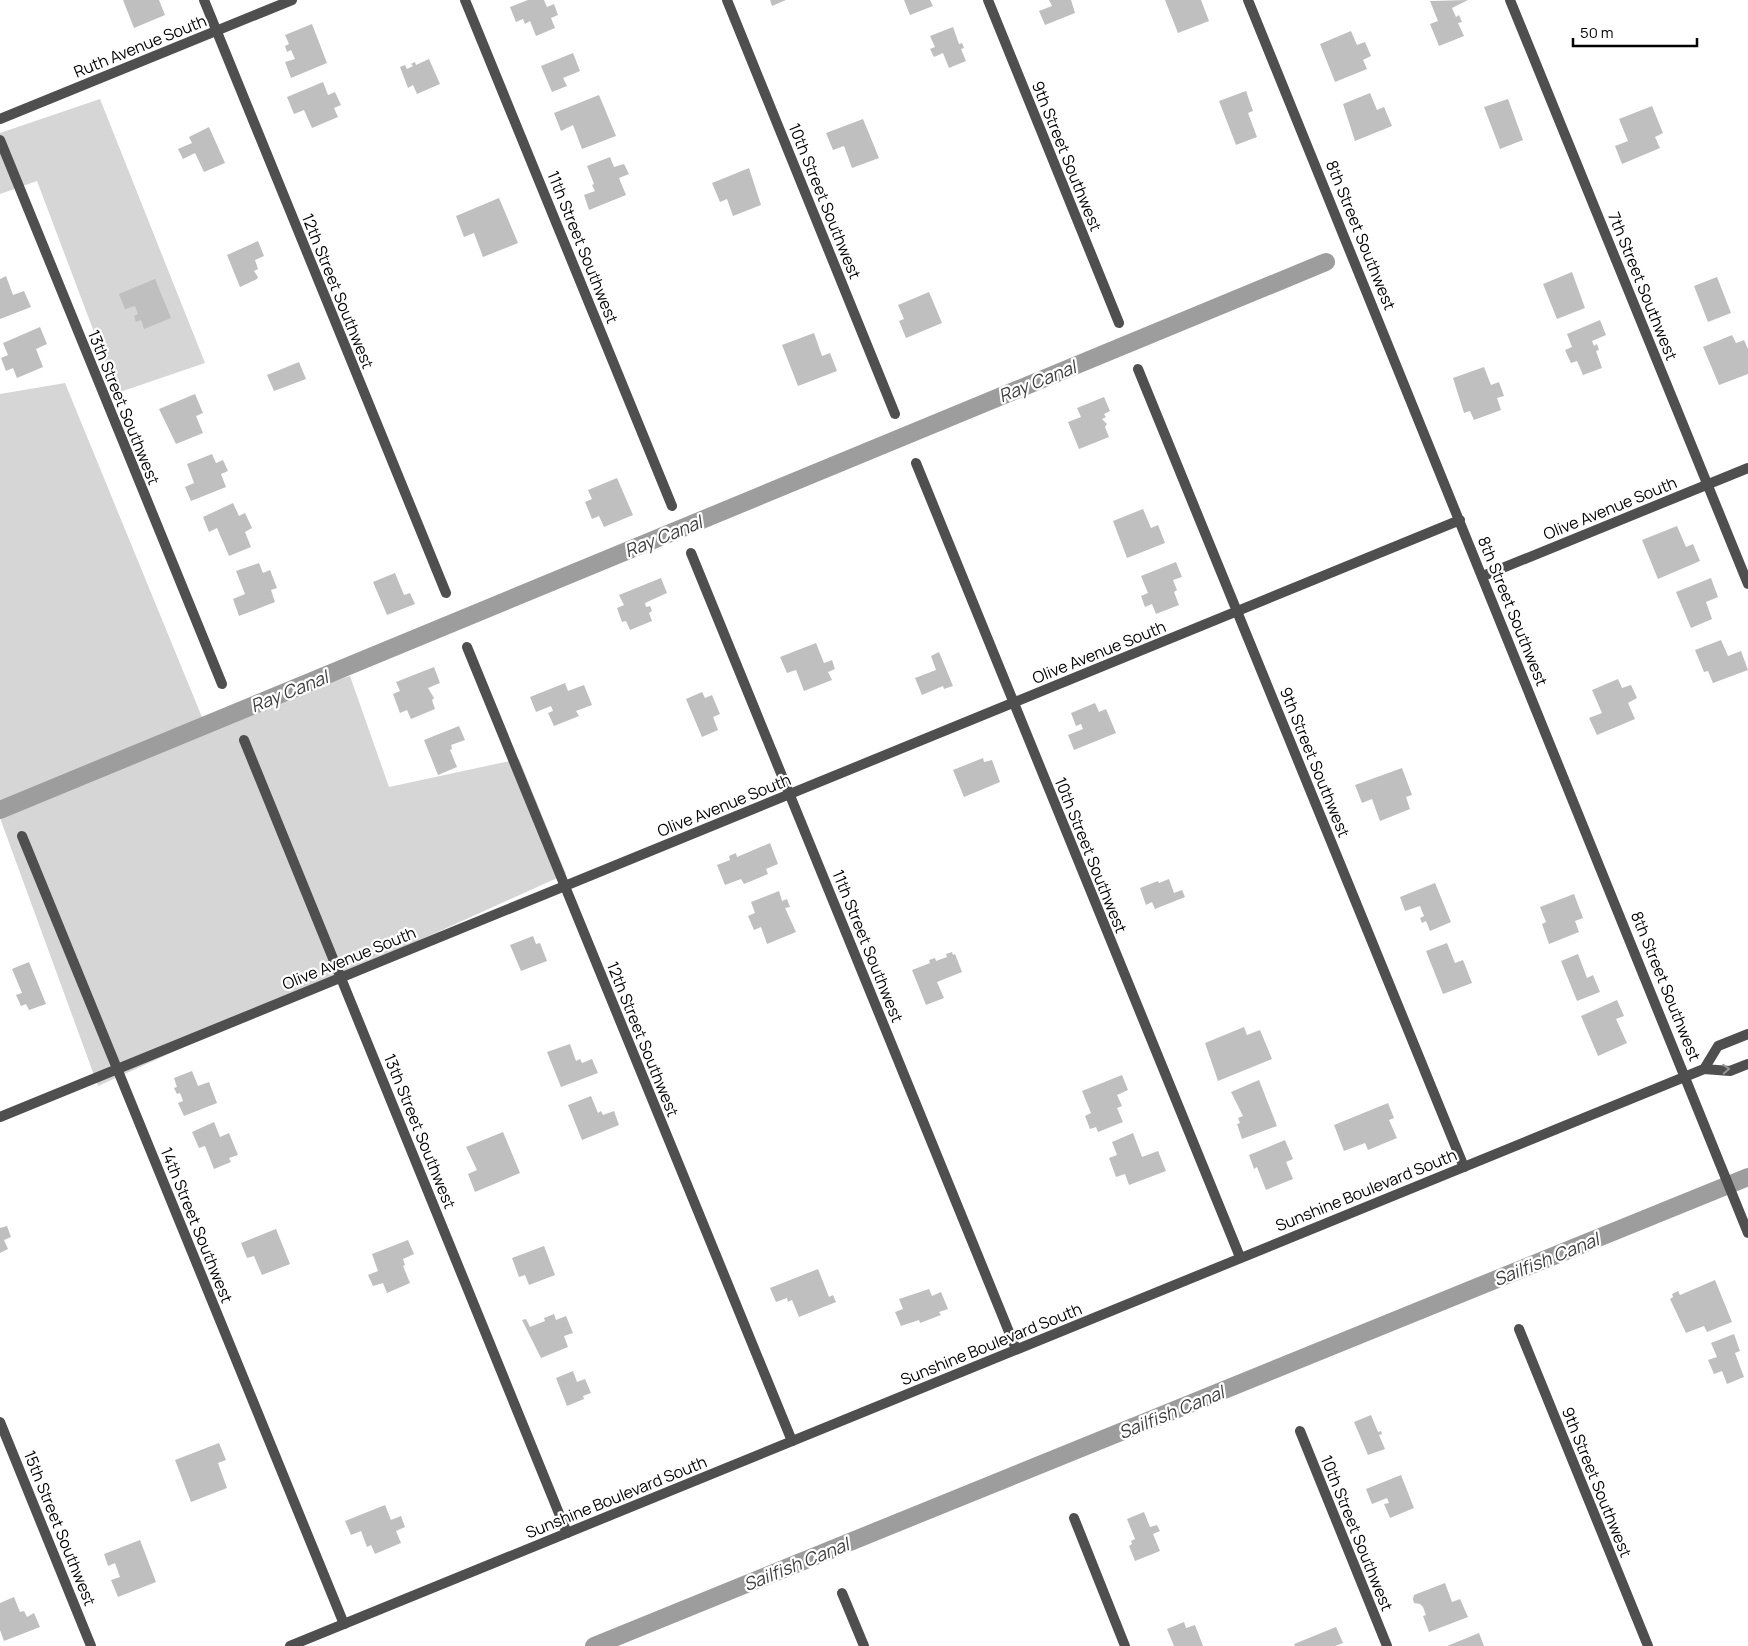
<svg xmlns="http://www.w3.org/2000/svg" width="1748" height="1646" viewBox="0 0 1748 1646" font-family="Manrope,sans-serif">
	<rect width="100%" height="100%" fill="#fff"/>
	<path fill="#d6d6d6" d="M100,99L205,363L117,393L37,181L0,194V133Z
		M65,383L204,722L350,676L389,787L519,759L566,874L98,1086L0,818V394Z"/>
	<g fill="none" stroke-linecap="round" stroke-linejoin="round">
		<path stroke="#9d9d9d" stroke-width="18" d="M0,810L1326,262
			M594,1646L1748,1177"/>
	</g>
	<path fill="#bfbfbf" d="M123,0H159L165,15L134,28Z
		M528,0H544L547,7L554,4L558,15L551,18L555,28L536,36L530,21L525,24L523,19L516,22L510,7Z
		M770,0H786L772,6Z
		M904,0H930L933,6L910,15Z
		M1049,0H1071L1075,13L1045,25L1039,11L1052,6Z
		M1165,0H1201L1209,21L1178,33Z
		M1468,0L1452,8L1456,17L1459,15L1462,22L1458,23L1464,36L1439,46L1430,24L1438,21L1430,1Z
		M312,24L327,63L291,78L285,62L295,59L291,50L287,52L285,46L289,44L285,35Z
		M953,27L959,44L962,43L964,48L961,49L966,61L949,68L943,53L934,57L930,49L935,47L930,36Z
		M1351,31L1357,45L1365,42L1371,56L1363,60L1367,69L1335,82L1320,44Z
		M573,53L580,71L563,78L567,86L552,92L541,66Z
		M429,59L440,84L417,94L413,85L408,88L400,67L405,65L407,69L413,66L411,64L415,62L416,65Z
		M323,82L328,95L335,92L341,105L334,108L338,117L312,128L304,110L294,114L287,97Z
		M1246,91L1253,111L1248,113L1257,137L1236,145L1219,101Z
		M1370,93L1377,110L1384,107L1392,126L1355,141L1343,104Z
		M599,95L616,136L582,149L573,125L561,131L554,113Z
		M1508,99L1523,140L1500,149L1484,107Z
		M1652,106L1663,133L1655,137L1660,148L1622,164L1615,146L1628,141L1619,119Z
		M863,119L879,158L852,168L844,146L833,150L826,133Z
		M209,127L225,163L204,172L195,153L183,159L178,149L192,143L189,137Z
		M610,157L614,167L624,164L629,174L619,178L626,195L589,210L584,195L595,191L592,185L594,184L587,166Z
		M749,168L761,205L733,216L727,199L720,202L712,183Z
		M499,198L518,243L483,257L474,233L464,237L456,216Z
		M258,241L264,256L255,260L258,269L254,271L258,277L257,279L240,287L227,255Z
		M1572,272L1585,308L1557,319L1543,284Z
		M6,276L13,295L24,291L31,307L0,319V279Z
		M1717,277L1731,313L1708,322L1694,286Z
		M155,279L171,318L144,329L141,320L136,322L134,316L138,314L135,306L125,309L119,294Z
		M929,292L942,323L906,338L899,321L904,319L898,305Z
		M1600,320L1606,335L1592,341L1594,346L1597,344L1599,350L1596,351L1602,368L1583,375L1577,361L1571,363L1565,350L1572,347L1567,334Z
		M40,327L47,344L36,349L43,367L17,378L13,368L6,371L1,358L8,355L3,343Z
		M814,333L822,356L830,353L837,371L798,386L782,345Z
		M1732,335L1736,343L1744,340L1748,349V374L1719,385L1703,347Z
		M299,362L306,379L274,391L267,375Z
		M1484,367L1491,385L1499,382L1504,396L1497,398L1501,410L1474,420L1470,411L1464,413L1453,378Z
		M195,394L203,413L196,416L203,433L176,444L159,409Z
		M1104,397L1110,411L1104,414L1106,417L1102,419L1107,424L1105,427L1109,437L1079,449L1068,422L1081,417L1077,408Z
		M212,454L216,463L223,460L228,471L221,474L226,487L191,501L185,487L194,483L187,464Z
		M617,478L633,515L604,527L599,516L592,519L585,502L592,499L588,490Z
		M233,503L239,516L245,513L252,528L245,532L251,547L229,556L217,528L209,532L203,517Z
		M1143,509L1151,528L1158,525L1165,543L1127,558L1113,521Z
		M1677,526L1686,547L1693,544L1700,561L1658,579L1642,540Z
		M1176,562L1182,577L1173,580L1177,590L1174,592L1179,605L1156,614L1152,604L1145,607L1141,596L1148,593L1141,576Z
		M259,563L263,573L270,570L277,588L271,590L275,602L239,616L233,599L245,594L236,571Z
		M395,573L404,595L410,593L415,604L387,615L373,582Z
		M661,578L667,593L645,603L646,607L650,606L652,611L649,613L652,621L630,630L626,621L622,622L617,608L624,605L619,595Z
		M1711,578L1718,597L1706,602L1712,619L1691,628L1676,592Z
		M1721,640L1728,656L1741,651L1748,670L1713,683L1708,671L1704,672L1695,650Z
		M816,643L824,663L832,660L835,669L828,672L832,680L804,691L796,670L787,673L780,657Z
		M939,652L953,686L944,689L943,686L922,695L915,678L936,670L931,656Z
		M434,667L440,683L428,688L434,698L432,700L435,709L411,719L407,710L400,713L393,694L400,691L396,682Z
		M1618,679L1622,688L1631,685L1637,698L1628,703L1635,719L1597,735L1589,718L1602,713L1592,690Z
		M565,683L568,691L584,685L592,705L576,711L579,716L554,726L548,713L553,711L551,706L536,712L530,697Z
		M702,692L705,698L712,695L720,714L713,717L718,730L702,737L686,699Z
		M1095,703L1099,712L1106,709L1116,733L1074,750L1068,735L1083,729L1081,724L1076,726L1071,713Z
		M459,726L465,740L451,745L452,749L450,750L457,767L438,775L424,740Z
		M983,758L984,762L992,760L1000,782L964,797L953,770Z
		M1402,768L1412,795L1406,797L1410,809L1380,821L1372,799L1362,803L1355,785Z
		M770,843L778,864L766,869L768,874L744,884L741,879L725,885L717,865L730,860L729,856L736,853L737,857Z
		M1169,879L1174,893L1182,890L1185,897L1155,909L1152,902L1146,905L1140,888L1158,881L1159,883Z
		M1435,883L1451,922L1430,931L1426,921L1422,923L1420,918L1424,916L1420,906L1405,911L1400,897Z
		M779,891L782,901L787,899L790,907L785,908L796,932L767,944L761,927L754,930L748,916L755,913L751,902Z
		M1574,894L1583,918L1575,921L1579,932L1549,944L1542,924L1546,922L1540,907Z
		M533,936L536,944L540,943L547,961L521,971L510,945Z
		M1447,943L1455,963L1463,960L1472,983L1443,994L1426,951Z
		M952,952L953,955L955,954L962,972L937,982L944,998L926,1005L912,970L930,963L929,960L935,958L936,961L947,957L946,954Z
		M1578,954L1587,978L1593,975L1600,992L1577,1001L1561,961Z
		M29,962L46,1004L29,1010L26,1004L21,1006L16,995L22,993L12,969Z
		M1617,1000L1624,1016L1616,1019L1627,1043L1598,1056L1581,1016Z
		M1244,1027L1247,1035L1260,1030L1272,1059L1218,1081L1205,1043Z
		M570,1044L576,1061L580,1059L582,1063L592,1059L598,1073L561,1087L547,1052Z
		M192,1071L198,1086L209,1082L217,1103L184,1116L178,1103L183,1101L180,1093L177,1094L174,1088L177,1087L174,1078Z
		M1122,1075L1128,1090L1117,1095L1122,1106L1117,1108L1123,1122L1098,1132L1096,1127L1090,1129L1085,1116L1091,1113L1082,1091Z
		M1259,1080L1277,1126L1242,1139L1237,1124L1240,1123L1238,1118L1243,1116L1231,1092Z
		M591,1096L598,1113L601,1111L603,1115L614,1111L619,1125L582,1140L568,1105Z
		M1388,1103L1394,1118L1389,1120L1397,1138L1368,1150L1365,1143L1344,1151L1334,1125Z
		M214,1122L220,1137L229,1133L238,1155L229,1158L231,1162L214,1169L205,1146L199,1148L192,1132Z
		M503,1132L520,1173L475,1192L468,1174L477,1170L466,1147Z
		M1133,1133L1142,1157L1158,1151L1166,1171L1129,1185L1125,1174L1116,1177L1109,1158L1117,1155L1112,1142Z
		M1285,1140L1293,1159L1286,1162L1293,1179L1266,1190L1257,1167L1254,1169L1249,1155Z
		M7,1226L11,1237L4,1240L8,1249L0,1253V1228Z
		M276,1229L290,1264L262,1275L254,1256L247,1258L241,1243Z
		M408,1240L414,1254L403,1259L405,1265L403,1266L410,1283L387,1293L383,1283L373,1286L368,1275L378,1271L372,1254Z
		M544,1246L555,1275L529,1285L525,1275L519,1277L512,1258Z
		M818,1269L829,1297L833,1295L836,1302L799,1317L792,1300L788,1302L787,1298L776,1302L770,1288Z
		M1715,1280L1732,1322L1707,1332L1704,1326L1686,1333L1670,1299L1673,1297L1672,1294L1678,1291L1680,1295Z
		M929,1289L932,1296L941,1292L948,1309L939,1312L941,1315L920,1323L919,1320L901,1326L895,1312L903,1309L899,1299Z
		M554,1314L556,1320L566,1316L573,1333L564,1336L568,1347L541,1358L522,1320L526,1319L530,1327L545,1321L544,1318Z
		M1734,1334L1740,1351L1735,1353L1744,1377L1727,1384L1722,1371L1714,1374L1708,1360L1717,1357L1711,1343Z
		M573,1371L577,1382L585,1379L591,1393L583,1396L584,1399L567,1406L556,1378Z
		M1371,1415L1378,1432L1381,1431L1382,1434L1379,1435L1385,1449L1368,1455L1354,1422Z
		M219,1443L226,1460L218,1463L227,1488L191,1502L175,1460Z
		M1401,1475L1414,1508L1390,1518L1384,1504L1389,1503L1387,1498L1372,1504L1366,1489Z
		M385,1505L391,1520L401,1516L405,1527L396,1531L401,1543L375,1554L371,1545L367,1547L361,1531L351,1535L345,1521Z
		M1144,1512L1150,1527L1157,1525L1160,1531L1153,1534L1160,1551L1135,1561L1129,1546L1132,1544L1131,1541L1135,1539L1127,1519Z
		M140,1540L156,1582L118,1597L111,1580L120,1577L115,1563L108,1566L104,1554Z
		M1445,1583L1452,1602L1460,1599L1468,1617L1429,1632L1423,1616L1426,1615L1423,1607L1420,1604L1414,1603L1413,1599L1414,1595Z
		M14,1597L20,1612L24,1611L27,1617L34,1613L40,1627L4,1641L0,1630V1603Z
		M1184,1622L1186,1628L1195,1625L1203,1646H1174L1167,1629Z
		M1336,1627L1343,1643L1335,1646H1295L1294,1644Z
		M1479,1633L1484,1646H1447Z"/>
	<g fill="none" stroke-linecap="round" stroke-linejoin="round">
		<path stroke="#4f4f4f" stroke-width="10" d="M204,0L446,593
			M465,0L672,506
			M727,0L895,414
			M988,0L1119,323
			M1248,0L1748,1233
			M1510,0L1748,584
			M0,119L292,0
			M0,140L222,684
			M1138,369L1464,1167
			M916,463L1240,1257
			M691,553L1016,1349
			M1483,576L1748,468
			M467,647L792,1441
			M244,740L567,1533
			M22,836L344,1624
			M0,1117L1460,520
			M1519,1329L1648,1646
			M0,1422L91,1646
			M1300,1431L1387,1646
			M1074,1518L1125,1646
			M842,1593L864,1646"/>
		<path stroke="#4f4f4f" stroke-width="10" d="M1704,1069L1718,1046L1748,1034
			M290,1646L1704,1069L1730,1071L1748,1064"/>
	</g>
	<defs><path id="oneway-chevron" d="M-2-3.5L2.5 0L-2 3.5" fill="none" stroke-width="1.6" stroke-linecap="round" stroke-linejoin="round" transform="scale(1.25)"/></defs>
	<use stroke="#959595" href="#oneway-chevron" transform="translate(1726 1069) rotate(-4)"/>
	<g text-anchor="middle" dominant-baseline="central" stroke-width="4.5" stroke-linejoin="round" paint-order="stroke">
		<g font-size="16" fill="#000" stroke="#fff">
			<text transform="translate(140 46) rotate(-22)">Ruth Avenue South</text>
			<text transform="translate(1067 156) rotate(68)">9th Street Southwest</text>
			<text transform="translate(825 201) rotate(68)">10th Street Southwest</text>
			<text transform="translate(1361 235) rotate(68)">8th Street Southwest</text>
			<text transform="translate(583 247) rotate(68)">11th Street Southwest</text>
			<text transform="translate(1643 286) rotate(68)">7th Street Southwest</text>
			<text transform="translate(338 291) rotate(68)">12th Street Southwest</text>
			<text transform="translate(124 407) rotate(68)">13th Street Southwest</text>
			<text transform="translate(1610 508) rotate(-22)">Olive Avenue South</text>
			<text transform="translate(1513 611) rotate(68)">8th Street Southwest</text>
			<text transform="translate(1099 652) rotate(-22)">Olive Avenue South</text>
			<text transform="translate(1315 762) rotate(68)">9th Street Southwest</text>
			<text transform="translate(724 805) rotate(-22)">Olive Avenue South</text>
			<text transform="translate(1091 855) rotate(68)">10th Street Southwest</text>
			<text transform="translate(868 946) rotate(68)">11th Street Southwest</text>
			<text transform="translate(349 958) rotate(-22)">Olive Avenue South</text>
			<text transform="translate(1666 986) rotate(68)">8th Street Southwest</text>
			<text transform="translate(643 1039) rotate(68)">12th Street Southwest</text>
			<text transform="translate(420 1131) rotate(68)">13th Street Southwest</text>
			<text transform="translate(1366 1190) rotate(-22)">Sunshine Boulevard South</text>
			<text transform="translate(197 1225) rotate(68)">14th Street Southwest</text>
			<text transform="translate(991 1344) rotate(-22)">Sunshine Boulevard South</text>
			<text transform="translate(1597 1482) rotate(68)">9th Street Southwest</text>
			<text transform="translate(616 1497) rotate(-22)">Sunshine Boulevard South</text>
			<text transform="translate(60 1528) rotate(68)">15th Street Southwest</text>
			<text transform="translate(1357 1533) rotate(68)">10th Street Southwest</text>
		</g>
		<g font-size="18" font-style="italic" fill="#3e3e3e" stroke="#fff">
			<text transform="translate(1037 381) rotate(-22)">Ray Canal</text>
			<text transform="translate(663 536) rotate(-22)">Ray Canal</text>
			<text transform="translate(289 691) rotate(-22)">Ray Canal</text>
			<text transform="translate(1546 1259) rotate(-22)">Sailfish Canal</text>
			<text transform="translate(1171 1412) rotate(-22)">Sailfish Canal</text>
			<text transform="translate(796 1564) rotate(-22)">Sailfish Canal</text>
		</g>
	</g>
	<path d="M1573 38v8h124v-8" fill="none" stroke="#000000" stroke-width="2.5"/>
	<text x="1580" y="38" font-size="15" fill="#000000" stroke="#ffffff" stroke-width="4" paint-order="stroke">50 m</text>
</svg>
